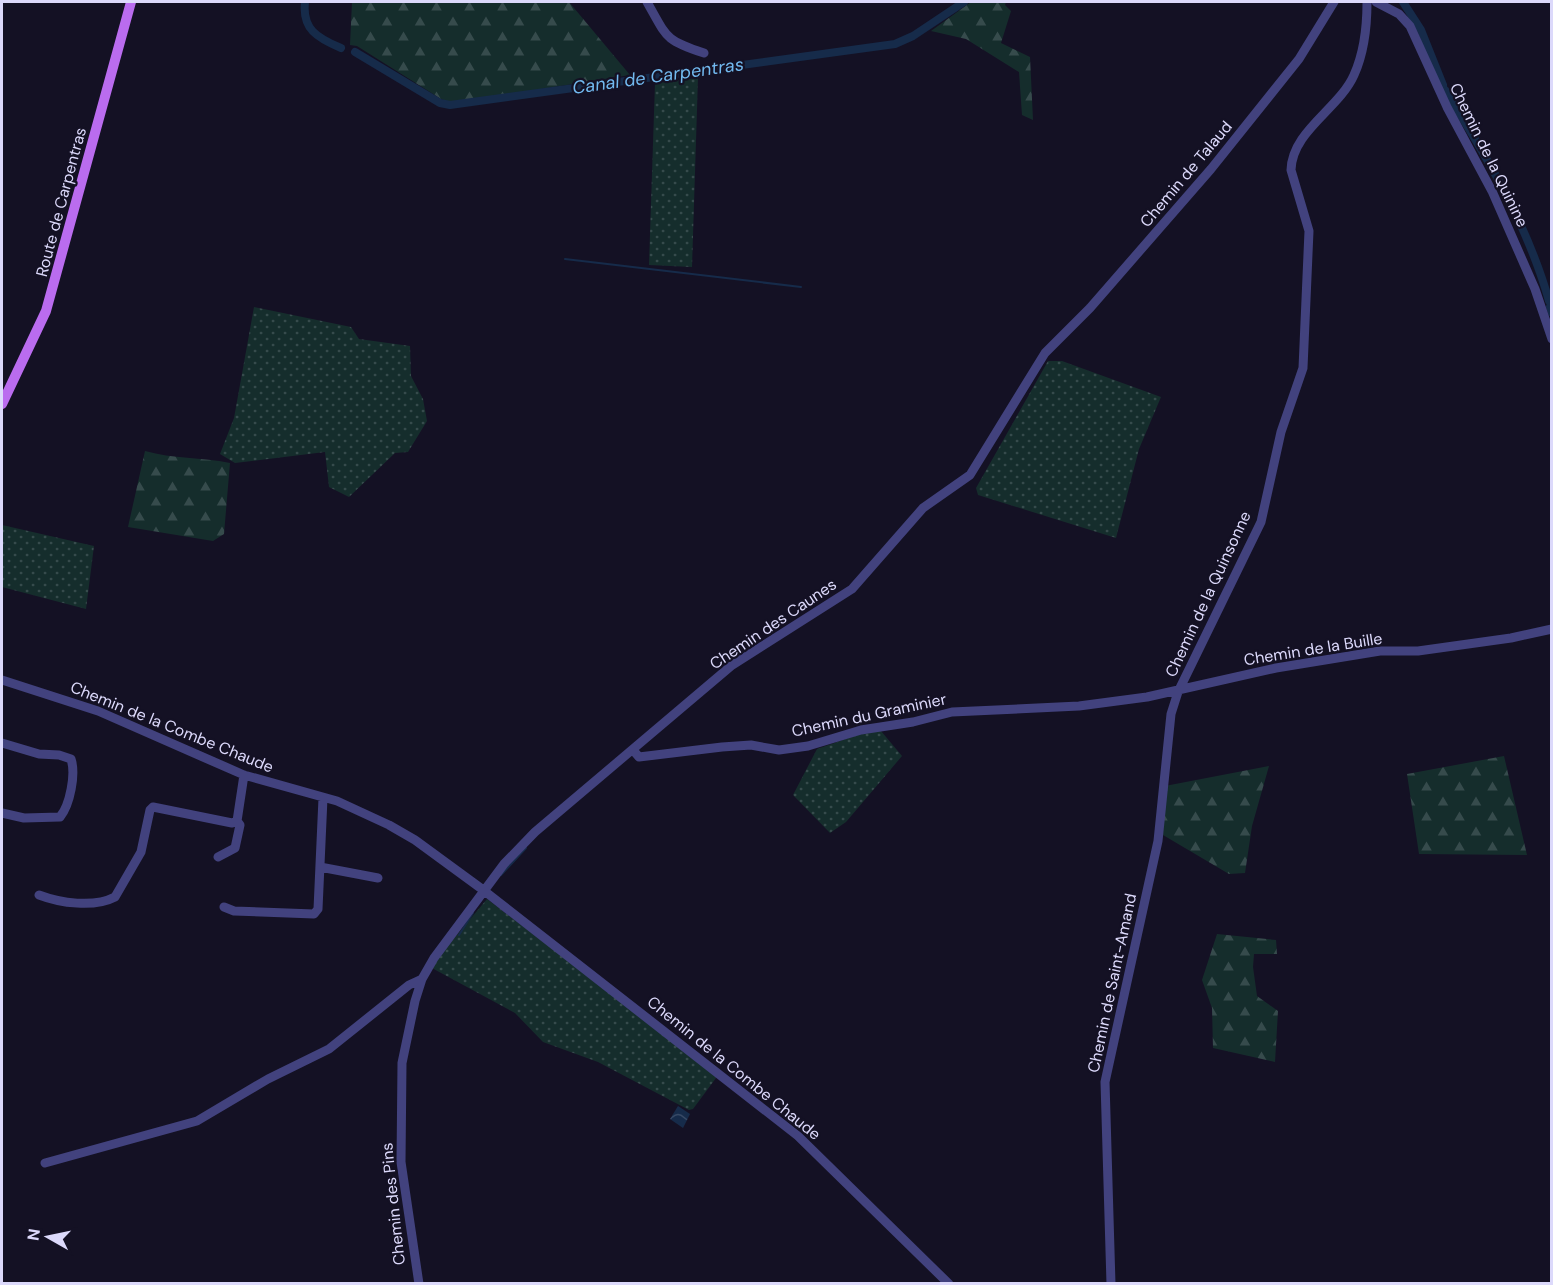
<svg xmlns="http://www.w3.org/2000/svg" width="1553" height="1285" viewBox="0 0 1553 1285" font-family="'DM Sans',sans-serif">
	<defs>
		<pattern id="grass-dots" width="8" height="8" patternUnits="userSpaceOnUse" patternTransform="scale(1.5)"><rect width="8" height="8" fill="#152d2c"/><path d="M2 2h.1M6 6h.1" fill="none" stroke="#364b4c" stroke-width="1.8" stroke-linecap="round"/></pattern>
		<pattern id="forest-firs" width="22" height="20" patternUnits="userSpaceOnUse" patternTransform="scale(1.5)"><rect width="22" height="20" fill="#152d2c"/><path d="M5 1l3.5 6h-7zM16 11l3.5 6h-7z" fill="#364b4c"/></pattern>
		<pattern id="water-waves" width="16" height="10" patternUnits="userSpaceOnUse" patternTransform="scale(1.5)"><rect width="16" height="10" fill="#162b4a"/><path d="M0 5q4-4 8 0t8 0" fill="none" stroke="#374965"/></pattern>
	</defs>
	<rect width="100%" height="100%" fill="#141124"/>
	<path fill="url(#grass-dots)" d="M698,78L692,267L649,265L655,83Z
		M254,307L351,327L359,339L410,346L411,376L423,399L427,421L408,452L395,453L349,497L329,487L325,452L235,463L220,454L234,418Z
		M1048,361H1062L1161,397L1139,449L1116,538L978,495L976,488Z
		M2,525L94,546L86,609L2,587Z
		M881,731L902,756L846,822L830,833L793,795L817,749L860,734Z
		M487,899L713,1071L716,1078L693,1109L689,1110L598,1062L543,1042L515,1013L430,967Z"/>
	<path fill="url(#forest-firs)" d="M352,2H569L630,75L452,103L441,99L357,46L350,45Z
		M971,2H1006L1005,5L1011,11L1001,43L1030,57L1033,120L1022,115L1019,72L966,39L931,31Z
		M145,451C173,459 201,457 230,463L224,534L213,541L128,527Z
		M1504,756L1527,855L1419,854L1407,774Z
		M1269,766L1252,826L1245,873L1229,874L1163,835L1165,786Z
		M1217,934L1276,940L1277,954H1254L1253,967L1257,996L1278,1011L1275,1062L1213,1048L1212,1008L1202,980Z"/>
	<path fill="url(#water-waves)" d="M678,1106L690,1114L683,1128L670,1119Z"/>
	<g fill="none" stroke-linecap="round" stroke-linejoin="round">
		<path stroke="#162b4a" stroke-width="2" d="M565,259L801,287
			M501,875L526,848
			M459,935L473,913"/>
		<path stroke="#162b4a" stroke-width="8" d="M305,2C302,29 317,38 341,48
			M1403,2L1421,30L1443,85
			M355,52L440,103L450,105L895,44L913,36L964,2
			M1445,90C1486,155 1528,226 1549,301
			M1550,307L1552,313"/>
		<path stroke="#42427e" stroke-width="9" d="M647,2C667,37 664,40 704,53
			M1376,2L1399,14L1410,26L1447,107L1492,191L1535,289L1552,339
			M2,680L98,711L244,775L337,801L389,825L415,840L486,892
			M2,743L39,754L59,755L71,759C76,774 70,805 60,817L24,818L2,813
			M633,750L639,757L722,747L751,745L779,750L808,746L861,730L913,722L952,712L1079,706L1147,697L1276,668L1380,651H1418L1511,638L1552,629
			M218,857L235,848L240,825L237,821
			M320,867L378,878
			M487,893L798,1136L949,1284
			M39,895C60,903 94,908 115,897L141,852L150,810L153,807L232,823L237,821L244,775
			M224,907L234,911L314,914L318,909L323,798
			M45,1163L197,1121L268,1079L329,1049L409,985L422,979
			M419,1284L401,1162L402,1063L415,1001L422,979L434,958L504,864L535,832L731,666L852,589L923,508L970,475L1045,353L1090,308L1211,169L1299,59L1334,2
			M1111,1284L1105,1082L1158,841L1171,714L1178,692L1261,522L1281,432L1303,368L1309,231L1291,170C1292,131 1339,109 1354,75C1364,53 1367,25 1367,2"/>
		<path stroke="#ba6cef" stroke-width="10" d="M2,404L46,311L131,2"/>
	</g>
	<g text-anchor="middle" dominant-baseline="central" stroke-width="4.5" stroke-linejoin="round" paint-order="stroke">
		<g font-size="16" fill="#dcd9fb" stroke="#141124">
			<text transform="translate(1489 155) rotate(64)">Chemin de la Quinine</text>
			<text transform="translate(1186 174) rotate(-50)">Chemin de Talaud</text>
			<text transform="translate(61 202) rotate(-75)">Route de Carpentras</text>
			<text transform="translate(1208 594) rotate(-65)">Chemin de la Quinsonne</text>
			<text transform="translate(773 624) rotate(-34)">Chemin des Caunes</text>
			<text transform="translate(1313 649) rotate(-9)">Chemin de la Buille</text>
			<text transform="translate(869 715) rotate(-12)">Chemin du Graminier</text>
			<text transform="translate(172 727) rotate(22)">Chemin de la Combe Chaude</text>
			<text transform="translate(1112 983) rotate(-78)">Chemin de Saint-Amand</text>
			<text transform="translate(734 1068) rotate(39)">Chemin de la Combe Chaude</text>
			<text transform="translate(393 1204) rotate(-96)">Chemin des Pins</text>
		</g>
		<g font-size="18" font-style="italic" fill="#72b9ef" stroke="#141124">
			<text transform="translate(658 76) rotate(-8)">Canal de Carpentras</text>
		</g>
	</g>
	<rect width="1553" height="1285" fill="none" stroke="#dcd9fb" stroke-width="6"/>
	<g transform="translate(48 1237) rotate(279)" stroke="#141124" stroke-width="4.5" paint-order="stroke">
	<path d="M0-4.5L10 22L0 15L-10 22Z" fill="#dcd9fb"/>
	<text y="-9" font-size="16" font-weight="bold" text-anchor="middle" fill="#dcd9fb">N</text>
	</g>
</svg>
